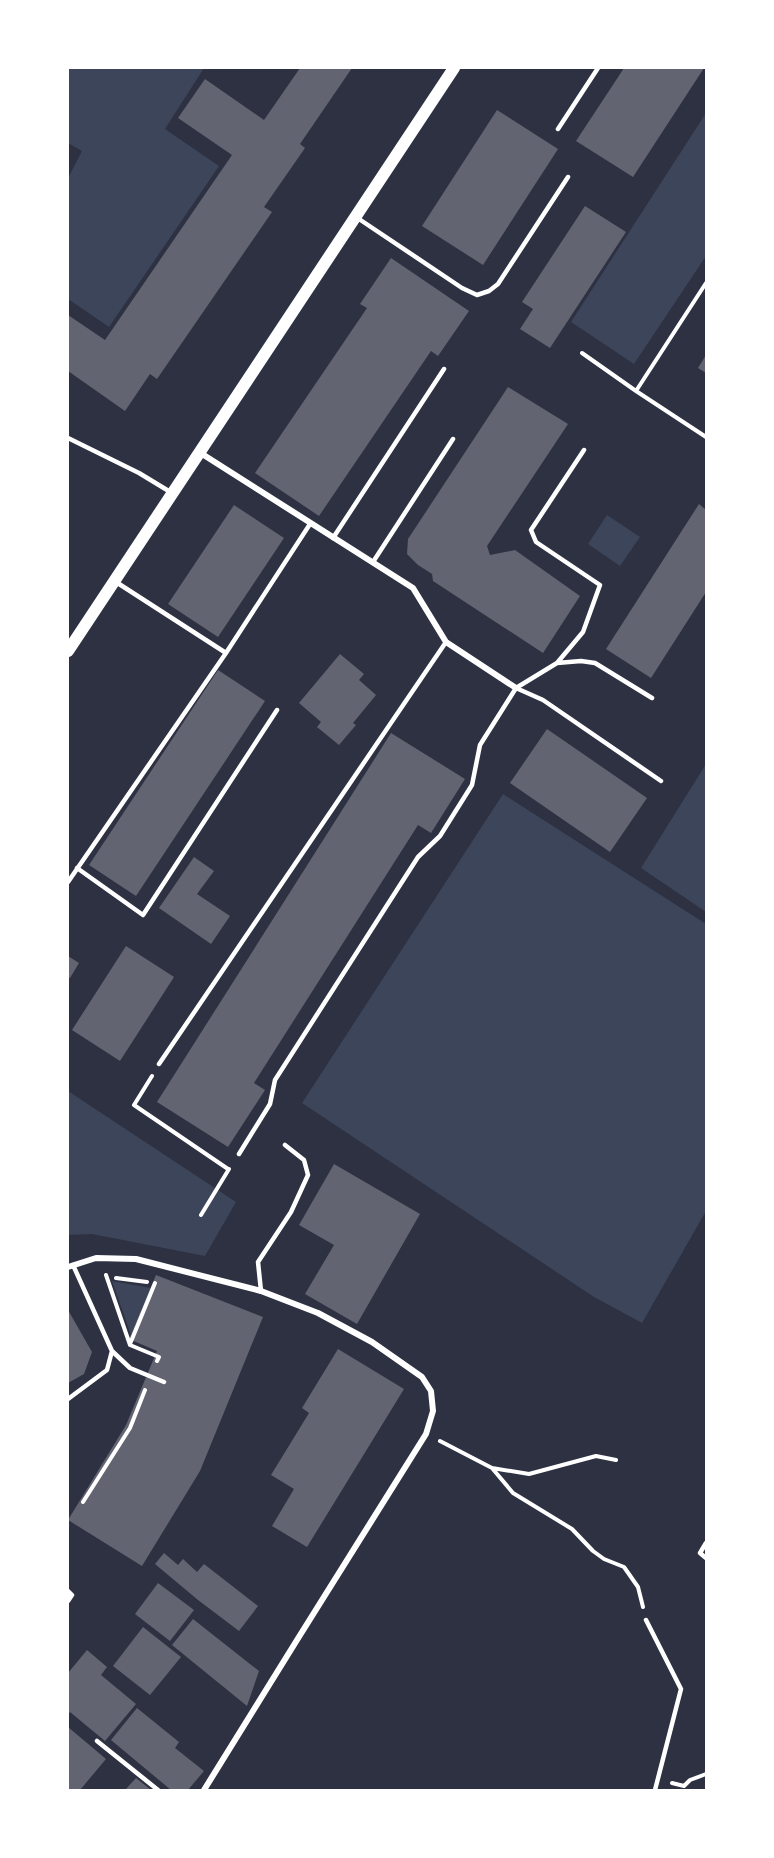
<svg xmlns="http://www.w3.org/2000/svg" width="774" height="1858" viewBox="0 0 774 1858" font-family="'Space Grotesk',sans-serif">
	<rect width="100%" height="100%" fill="#2d3142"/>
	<path fill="#3c4559" d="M69,68H204L165,129L219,166L109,327L68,299V178L82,151L68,143Z
		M706,113V256L634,364L571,322Z
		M607,515L640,537L620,566L588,544Z
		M706,764V912L641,868Z
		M503,794L706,924V1211L642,1323L594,1297L302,1103Z
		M68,1091L236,1202L205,1256L92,1234L68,1235Z
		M112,1281L151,1288L131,1335Z"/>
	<path fill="#626471" d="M300,68H352L300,144L305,148L264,207L272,212L157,379L150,374L125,411L68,371V315L105,340L232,155L178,118L205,79L264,120Z
		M624,68H704L633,177L576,141Z
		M497,110L558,149L483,265L422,226Z
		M585,206L626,232L550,348L520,329L533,309L522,302Z
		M391,258L469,311L438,356L431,351L319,516L255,473L367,308L360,304Z
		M706,355V373L698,368Z
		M508,387L568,424L487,546L490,555L515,550L580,596L543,653L433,581L432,574L418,565L407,554L408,539Z
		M699,504L706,510V592L651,678L606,649Z
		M234,505L284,538L218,637L168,604Z
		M340,654L364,674L359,680L376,695L353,723L356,725L339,745L317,727L321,722L299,703Z
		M218,670L265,701L136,896L89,865Z
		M547,729L647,798L610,852L510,783Z
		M391,733L465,779L431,833L418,825L254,1083L265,1090L228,1147L157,1102Z
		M194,857L214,871L197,894L230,916L211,944L159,908Z
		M126,946L174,977L120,1061L72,1030Z
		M68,956L79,963L70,978L68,977Z
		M334,1164L420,1214L357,1324L305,1294L334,1245L299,1225Z
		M156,1275L263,1317L200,1471L142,1566L68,1520L126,1425L157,1351L129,1339Z
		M68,1310L92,1352L84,1374L68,1383Z
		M338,1349L404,1389L307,1547L272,1526L294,1489L271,1475L309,1413L302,1408Z
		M164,1553L178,1565L183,1559L197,1572L204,1564L258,1606L239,1631L198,1600L155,1564Z
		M158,1583L194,1610L170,1641L135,1614Z
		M193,1619L259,1671L247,1706L172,1645Z
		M143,1627L181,1657L150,1695L113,1666Z
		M87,1650L107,1667L101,1675L136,1704L105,1741L70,1712L68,1715V1673Z
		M137,1708L179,1742L175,1748L204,1771L188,1790H171L111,1740Z
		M68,1727L106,1759L80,1790H68Z
		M136,1778L151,1790H125Z"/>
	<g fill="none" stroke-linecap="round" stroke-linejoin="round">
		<path stroke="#fff" stroke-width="4" d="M706,283L636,391L706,437
			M582,353L636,391
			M152,1076L134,1105L228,1169
			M201,1215L229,1169
			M106,1275L130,1345L159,1357L157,1361
			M116,1278L147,1282
			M130,1344L155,1283
			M440,1441L492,1468L529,1474L596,1456L616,1460
			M492,1468L513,1493L572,1529L593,1551L604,1559L624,1567L638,1587L643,1607
			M83,1502L130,1428L145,1390
			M672,1783L684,1786L690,1780L706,1774"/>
		<path stroke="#fff" stroke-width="4.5" d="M558,129L598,68
			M356,217L462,288L477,295L489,291L498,284L568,177
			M68,438L139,473L172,493
			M333,538L444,369
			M373,562L453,439
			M116,582L226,653
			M557,663L581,661L595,663L652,698
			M516,688L543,700L661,781
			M77,868L143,915L277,710
			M68,882L226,653L310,524
			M159,1064L446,642
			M239,1154L270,1104L275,1080L418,857L440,836L472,785L480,745L516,688L557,663L583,632L600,585L536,542L531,530L584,450
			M261,1291L258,1262L291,1212L308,1175L304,1160L285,1145
			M112,1351L130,1368L164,1382
			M68,1399L107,1370L112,1351L73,1265
			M706,1543L700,1553L706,1558
			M68,1591L72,1595L68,1601
			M646,1620L681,1689L655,1790
			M97,1741L158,1790"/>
		<path stroke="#fff" stroke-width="6" d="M199,452L413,588L446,642L516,688
			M68,1267L96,1258L136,1259L261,1291L318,1313L372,1342L422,1377L431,1391L433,1411L426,1434L297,1640L204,1790"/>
		<path stroke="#fff" stroke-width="12" d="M68,651L454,68"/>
	</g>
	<rect width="774" height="1858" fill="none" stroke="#ffffff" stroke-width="138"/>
</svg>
